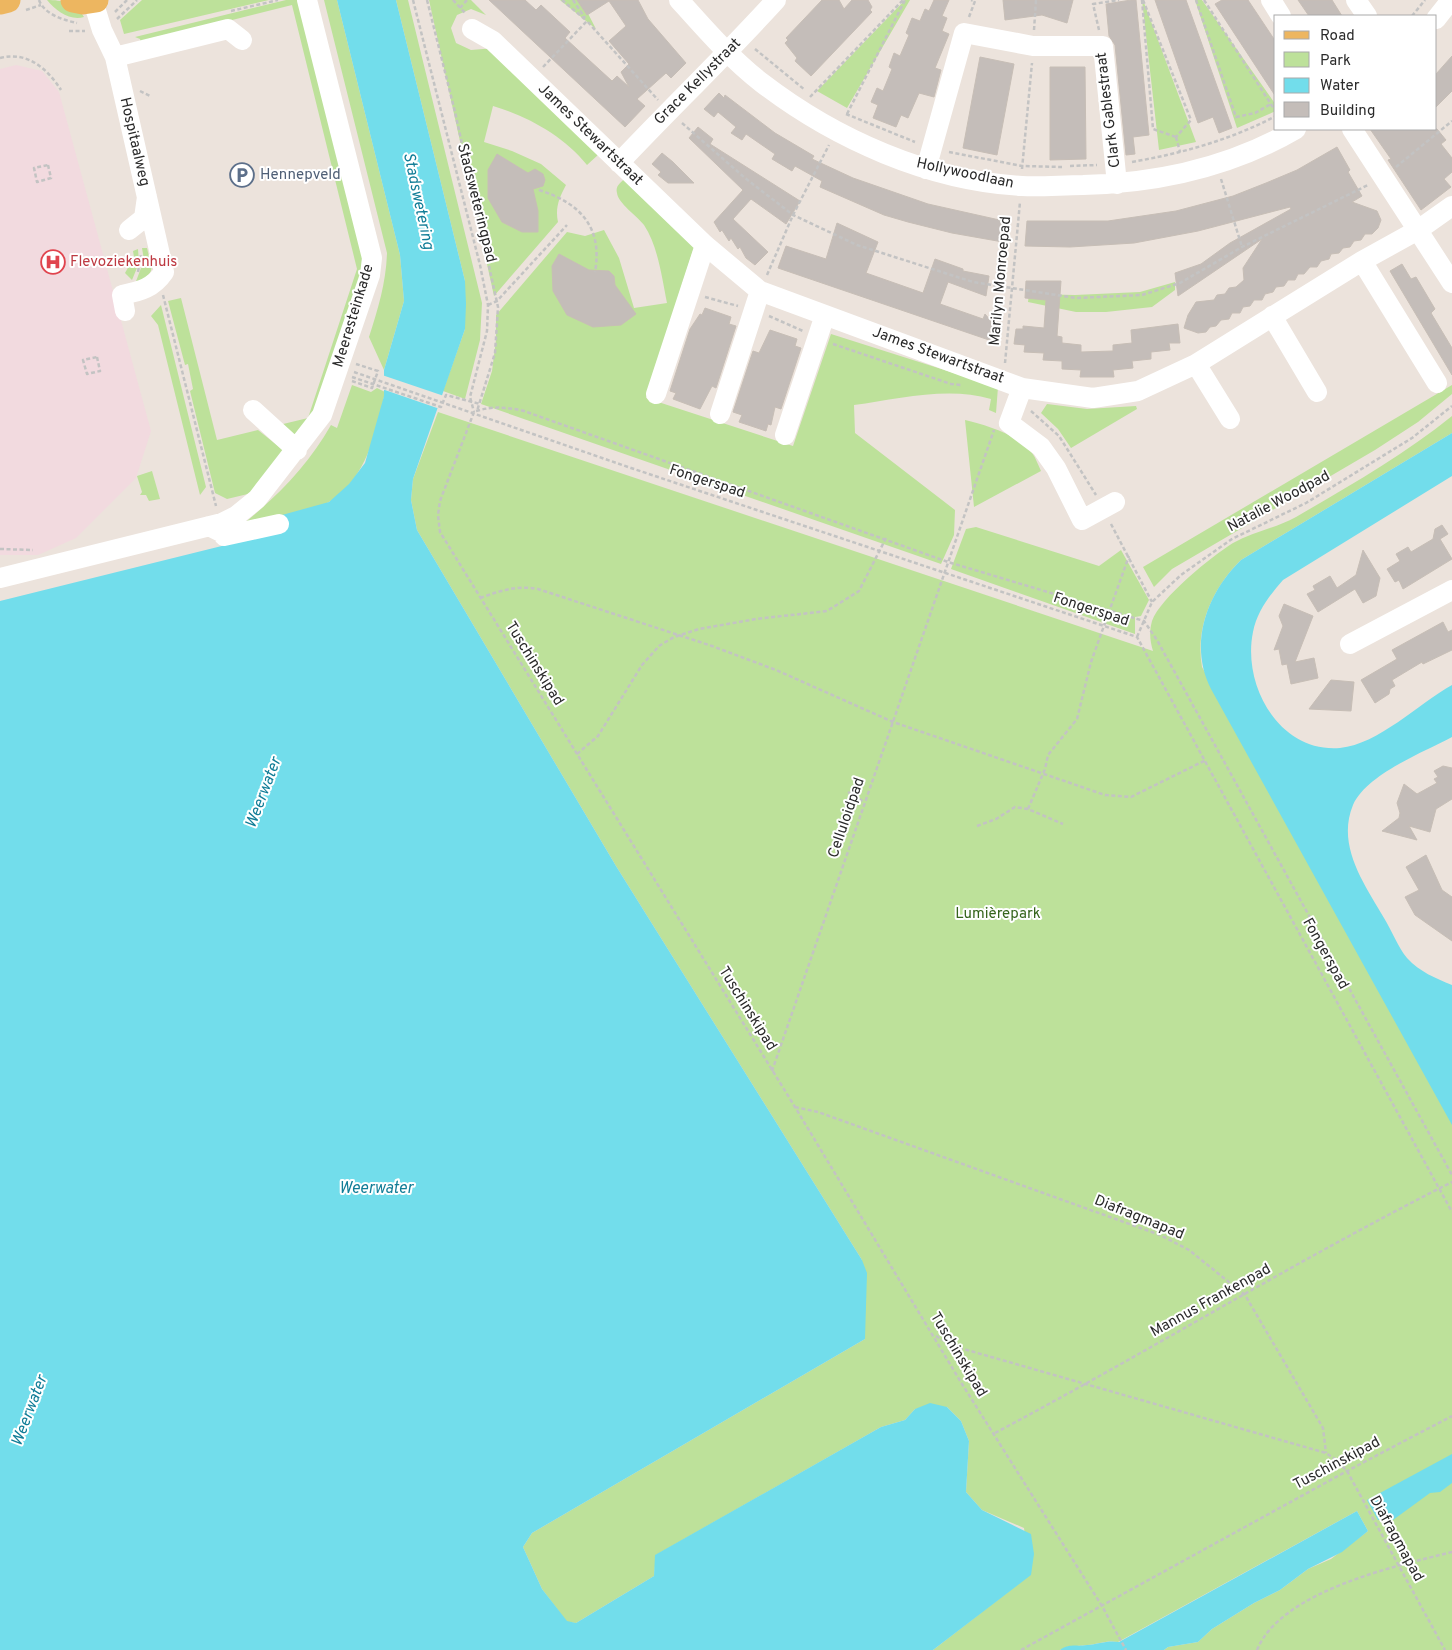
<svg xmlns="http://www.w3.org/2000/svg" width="1452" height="1650" viewBox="0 0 1452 1650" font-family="Overpass,sans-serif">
	<rect width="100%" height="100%" fill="#ece3dc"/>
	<path fill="#f2dadf" d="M16,65L42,71L59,92L151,431L136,478L76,538L38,555H0V69Z"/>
	<path fill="#bde19a" d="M47,0C62,0 76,3 84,17C70,21 56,11 47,0Z
		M142,0H269L124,34L120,20Z
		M286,0H298L367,261L318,409L294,436L279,425L308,418L357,269L292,5L141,43L140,39L135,37Z
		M324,0H337L400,255L404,301L384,370L369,337C378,309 386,283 387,253Z
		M396,0H408L482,303L480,340L465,399L443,391L465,329V281Z
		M429,0H471L486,15L471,9L457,15L451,28L456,43L471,50L495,48L599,154L587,165C564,136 527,116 493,106L484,142L512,151L541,164L566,185C559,198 555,208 558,222L494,296Z
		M560,0H581L596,29Z
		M905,0H910L847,108L817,91Z
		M1142,0H1143L1196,142L1159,150Z
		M1195,0H1202L1276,105V111L1237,128Z
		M626,178L695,244L646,398L793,446L831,334L998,387L996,413L989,410L991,399C948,386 898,399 854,405L855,433L955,510L954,535L941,564L481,404L492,371L496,340V315L567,232L585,236L604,230L619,258L634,308L667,303C662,278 658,246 644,225C637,216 618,203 617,193C615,186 621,182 626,178Z
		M142,248H147C152,271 157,272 135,284L144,260Z
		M138,249L139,263L132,280L125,273L134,257L133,251Z
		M1175,282V290L1152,307L1106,312H1076L1028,302L1029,294L1075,295L1140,292Z
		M181,298L217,440L258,430L283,450L252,493L227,499L215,493L190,391L193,389L188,364L185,365L168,301Z
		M161,305L206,487L200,495L158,325L151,316Z
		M352,385L371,392L377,388L385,392C377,431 366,480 329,502C304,515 270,518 243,524C278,496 309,464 331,425L337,428Z
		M1452,385V394L1418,422L1375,450L1172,569L1154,587L1143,567Z
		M1047,404L1087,409L1136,406L1137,409L1071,448L1058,429L1041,413Z
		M438,412L1153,651C1150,641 1149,632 1152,621C1160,598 1212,556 1233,543C1253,532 1276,528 1296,517C1349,486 1404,455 1452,416V433L1241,560C1213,587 1195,627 1202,667L1452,1122V1650H1164L1168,1647L1198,1642L1212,1629L1254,1603L1280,1590L1308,1569L1331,1559L1368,1531L1357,1511L1118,1642C1106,1640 1099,1644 1087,1645C1076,1647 1070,1644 1060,1650H933L1030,1575L1024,1528L982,1510L966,1492L969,1441L961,1421L947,1407L915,1409L905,1420L881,1427L656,1555L654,1576L576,1623L567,1622L542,1589L523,1547L532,1533L865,1339L862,1260L616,866L417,530L411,500L413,479Z
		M965,420C986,425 1019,435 1032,453C1036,458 1038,465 1041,471L974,507Z
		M152,471L160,499L149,501L146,495H140L142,492L137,476Z
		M976,527L1099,566L1121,550L1149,600L1141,616L1135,617V634L951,569L966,529Z"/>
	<path fill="#72ddeb" d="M337,0H396L465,281L466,304L465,329L413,479L411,500L417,530L616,866L862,1260L867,1273L865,1339L532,1533L523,1547L542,1589L567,1621L576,1623L654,1576L655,1555L881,1427L905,1420L915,1409L930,1403L947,1407L961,1421L969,1441L966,1492L982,1510L1031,1534L1034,1554L1031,1575L933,1650H0V601L286,530L282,515L329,502L349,484L365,463L384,396V370L404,301L400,255Z
		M1452,433V476L1283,580C1270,595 1257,611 1253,632C1242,685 1279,753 1340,748C1379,744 1418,704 1452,685V737C1422,753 1367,774 1353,805C1336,846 1365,885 1384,918C1392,931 1398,947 1407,958C1420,972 1435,978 1452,985V1125L1211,689C1188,644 1207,593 1241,560Z
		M1452,1454V1483L1440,1492L1430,1493L1393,1520H1378L1367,1500Z
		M1357,1511L1368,1531L1342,1552L1308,1569L1280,1590L1254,1603L1212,1629L1198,1642L1168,1647L1164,1650H1060C1070,1643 1076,1647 1087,1645C1099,1644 1107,1640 1119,1642Z"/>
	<path fill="#ece3dc" d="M382,375L444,396L440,409L382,389Z"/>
	<path fill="#c4bdb9" stroke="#c7beb6" d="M489,0H525L536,10L541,5L570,32L565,38L612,81L617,76L629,87L621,72L629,64L609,41L626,26L609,1L587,15L577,0H638L648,19L686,63L671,78L666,73L637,99L645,106L625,127Z
		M822,0H839L844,9L852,0H868L872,7L870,10L872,12L811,76L795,61L797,58L785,43L788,40L786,38Z
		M934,0H949L942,16L947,18L942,31L949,34L935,68L941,70L934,97L919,93L908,118L901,115L896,127L873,118L878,105L871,102L877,88L883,91L892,69L889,67L894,53L900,56L909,35L906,33L912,18L920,21L925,9L929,11Z
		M1003,0H1073L1067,23L1042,15L1005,20Z
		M1131,0H1136L1149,135L1133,137L1135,154L1126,155L1115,45L1109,36L1106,4Z
		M1155,0H1186L1232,128L1219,133L1213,117L1198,123Z
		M1222,0H1248L1276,42V97L1215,4Z
		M1298,0H1332L1342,16H1309Z
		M1452,56V91L1436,107V74Z
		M980,57L1014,64L997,155L963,148Z
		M1050,67H1085L1086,159L1050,160Z
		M719,93L724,98L725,95L775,133L814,156L812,159L853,178L928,204L1004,221L1003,224H1007L1003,242L952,233L908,222L884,215L820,187L822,181L795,166L792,171L772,159L775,154L746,134L742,140L731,133L736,127L718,112L714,117L704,109Z
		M698,127L713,139L710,144L800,201L786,224L751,199L733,219L768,252L755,265L746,258L740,247L738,249L731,238L729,241L722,230L720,232L714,222L743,190L689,138Z
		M1370,129H1437L1446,140L1441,144L1452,158V172L1444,179L1451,187L1421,210L1388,160L1391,159Z
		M1337,147L1350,170L1348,172L1362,196L1352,202L1377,211L1381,220L1378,228L1372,234H1365L1361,240L1354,241L1350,247L1343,248L1339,253L1331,254L1329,259L1321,261L1317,267H1310L1304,274H1298L1295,280H1288L1284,286L1276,287L1273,292L1265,294L1262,300H1254L1250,306L1243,307L1240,313H1232L1229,319L1221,320L1216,326L1210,327L1206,332L1198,333L1184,328L1188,315L1196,302L1214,300L1217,295L1225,294L1229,288L1236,287L1244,280L1243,268L1262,239L1178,296L1175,273L1201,264L1230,243L1291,209L1290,207L1198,231L1134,243L1070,247L1025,246L1027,221H1108L1176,211L1233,196L1266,183L1297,170Z
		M662,153L673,162L694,183H668L658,175L661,172L652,164Z
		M497,154L528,173L535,169L543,174L545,180L543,186L533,189L538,211V232H522L502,222L488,198V170Z
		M837,223L878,242L866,273L923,293L935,259L963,269V271L989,276L986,296L948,282L940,304L983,319L985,314L991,321L998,324L992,341L778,268L786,246L826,259Z
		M559,254L589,270L609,271L614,276L615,285L636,314L621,325L593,327L567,315L553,291L552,266Z
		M1402,264L1411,279L1416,277L1435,309L1431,313L1452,348V375L1390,271Z
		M1026,281H1061L1057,336L1062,337V343L1081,345V352L1113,351V345L1132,343L1131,330L1178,324L1180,343H1169L1170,350L1151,352V359L1132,361L1133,368L1113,370L1114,377H1080L1081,370L1062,369V361L1043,360L1044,353L1024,352L1025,345L1014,344L1016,329H1023V326L1044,328L1046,300L1025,298Z
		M705,308L731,317L729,324L736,326L716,388L712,386L700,409L673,399L676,393L670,391L690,329L700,314L702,315Z
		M770,330L797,339L795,346L801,348L781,409L775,407L771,425L768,424L766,431L739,422L742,415L733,412L753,351L759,353Z
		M1442,525L1448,534L1440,539L1452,559L1403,589L1399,580L1395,582L1387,569L1400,561L1396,554L1408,547L1411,552L1433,539L1435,529Z
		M1363,550L1380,578L1376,596L1363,603L1355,589L1318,612L1307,594L1315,590L1313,586L1330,576L1337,588L1356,575Z
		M1284,604L1313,616L1295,662L1314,658L1318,678L1291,684L1287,664L1282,665L1279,649L1274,650L1283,626L1279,616Z
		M1443,622L1448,632L1452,630V650L1423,664L1422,662L1392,680L1395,686L1390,689L1389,694L1375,703L1361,680L1397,659L1392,650Z
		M1331,680L1354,682L1351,711L1309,709Z
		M1443,766L1452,768V799L1436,809L1430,832L1409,826L1417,840L1382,831L1399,818L1400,813L1397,803L1404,784L1417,794L1437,783L1434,779L1438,777L1434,771Z
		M1426,855L1442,890L1452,897V941L1415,915L1405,897L1419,890L1406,867Z"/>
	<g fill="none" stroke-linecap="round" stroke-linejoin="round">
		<path stroke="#c3c3c3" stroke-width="2.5" stroke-dasharray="4 2.5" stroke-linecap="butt" d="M39,0C44,14 63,20 77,23
			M413,0L480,265L488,305L487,331L470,397L474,412
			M427,0L455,112L498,307L495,353L477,411
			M453,0L466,14
			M562,0L587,21
			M573,0L585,18
			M1142,0L1153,129L1176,137
			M1143,0L1191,120L1176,137
			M1196,0L1236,117L1255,113L1271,104
			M1204,0L1276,112
			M460,8L467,0
			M26,10L41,5
			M231,11L278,0
			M115,12L127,0
			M1412,16L1425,0
			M969,17L975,1L971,0
			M117,19L137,0
			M1034,30L1036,0
			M1099,30L1093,4L1119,0
			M69,31H85
			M755,49L805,90
			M0,58C27,51 47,68 61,90
			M543,67L587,21L658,100
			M140,91L150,96
			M810,97L903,0
			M846,114L915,142
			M847,114L905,0
			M682,123L745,178L793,215L857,245L973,282L1076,298L1142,295L1180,283L1242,247L1368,185
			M1176,137L1180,152
			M949,152L1022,166L1062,167
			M1132,162C1183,153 1230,140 1276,116
			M48,165L51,178L37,182L34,168Z
			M1070,166L1097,165
			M1396,167L1452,121
			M1022,169L1032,63
			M1221,179L1242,247
			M539,190C580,203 603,227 595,272
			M138,272L141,255
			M767,275L793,215L829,145
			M163,295L216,506
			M705,297L738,306
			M488,305L497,301L567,225
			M769,316L803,331
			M833,344L951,384L961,385
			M97,357L100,371L87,374L83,360Z
			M1005,363L1020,202
			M354,372L631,468L1137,637L1452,1212
			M352,377L441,407L446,395L480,404
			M352,381L372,388L378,371L356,364
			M476,411C493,406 507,407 524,411L948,562L1144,621L1157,640L1452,1175
			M1031,411L1059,436L1096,495
			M474,412L440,501L438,515L440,532L795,1107L962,1384L1102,1606L1126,1650
			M1111,524L1152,602
			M0,549L33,550
			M480,598C500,591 516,585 538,589L712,646L776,670L893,722L1105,795L1131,797L1206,760
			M1137,637L1152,602L1181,575L1232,539L1306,503L1412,438L1452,406
			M577,754L598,736L642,665L659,646L674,637L699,629L756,619L827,611L859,591L886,538
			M848,792L864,802
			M1028,809L1045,769L1048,755L1077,719L1091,662L1129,556
			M977,826L996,819L1015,807L1028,809L1063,824
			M772,1071L994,430
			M795,1107L818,1112L1160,1235L1189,1250L1245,1295L1323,1428L1326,1453
			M936,1336L953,1346L1326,1453L1335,1459L1347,1471L1445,1650
			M995,1433C1148,1352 1297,1260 1452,1182
			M1021,1650L1347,1471L1452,1416
			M1257,1650C1281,1591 1396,1566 1452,1552"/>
		<path stroke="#fff" stroke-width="20" d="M679,0C705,29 731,59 762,83C835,139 929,181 1022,186C1042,187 1063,185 1083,185C1157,183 1231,167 1296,129
			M1271,0L1281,16
			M1356,0L1367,16
			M93,1L102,30L115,57L164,272C153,288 141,291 122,295L125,311
			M1436,19L1451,0
			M472,29L493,41L705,245L760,291L1022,388L1093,398L1138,391L1196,364L1362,261L1418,230L1452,206
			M115,57L228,29L242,40
			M1352,129L1452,283
			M619,163C671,108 725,56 776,0
			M926,169L964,33L1033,46H1103L1117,184
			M129,230L144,218L147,197
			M1362,261L1437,383
			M1272,316L1317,392
			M1196,364L1230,419
			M1022,388L1009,423L1041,447L1056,468L1082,520L1115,502
			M656,394L705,245
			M253,410L297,450
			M720,414L760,291
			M785,435L825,315
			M209,526L223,533L224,536L279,524
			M0,578L222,523L236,516L257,499L322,415L370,275L372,258L307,0
			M1350,644L1452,590"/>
		<path stroke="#edb660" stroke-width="25" d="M73,0L83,2L96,0
			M0,2L8,0"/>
	</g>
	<defs>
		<g id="parking-ring" transform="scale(1.25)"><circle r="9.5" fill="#fff" stroke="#5c6f8a" stroke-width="1.5"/><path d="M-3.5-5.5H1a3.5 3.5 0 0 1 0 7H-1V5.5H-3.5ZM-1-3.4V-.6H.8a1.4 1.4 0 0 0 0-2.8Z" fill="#5c6f8a"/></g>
		<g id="hospital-ring" transform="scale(1.25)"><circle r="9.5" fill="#fff" stroke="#e0444e" stroke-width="1.5"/><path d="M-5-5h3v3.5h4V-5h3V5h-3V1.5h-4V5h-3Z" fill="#e0444e"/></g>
	</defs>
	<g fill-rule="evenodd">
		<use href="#parking-ring" x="242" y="175"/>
		<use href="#hospital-ring" x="53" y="262"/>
	</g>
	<g text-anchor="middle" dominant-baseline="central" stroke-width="4" stroke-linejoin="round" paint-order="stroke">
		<g font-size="15" fill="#2a2a2a" stroke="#fff">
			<text transform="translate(698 82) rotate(-45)">Grace Kellystraat</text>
			<text transform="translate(1109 110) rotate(-97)">Clark Gablestraat</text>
			<text transform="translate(590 135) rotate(44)">James Stewartstraat</text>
			<text transform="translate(134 142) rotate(77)">Hospitaalweg</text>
			<text transform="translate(965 174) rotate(12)">Hollywoodlaan</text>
			<text transform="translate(476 203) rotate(76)">Stadsweteringpad</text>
			<text transform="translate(1001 281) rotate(-85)">Marilyn Monroepad</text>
			<text transform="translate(354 316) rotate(-73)">Meeresteinkade</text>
			<text transform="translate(938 356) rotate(20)">James Stewartstraat</text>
			<text transform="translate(707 482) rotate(18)">Fongerspad</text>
			<text transform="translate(1279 502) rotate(-28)">Natalie Woodpad</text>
			<text transform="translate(1091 610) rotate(18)">Fongerspad</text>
			<text transform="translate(534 664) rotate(58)">Tuschinskipad</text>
			<text transform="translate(847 818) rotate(-71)">Celluloidpad</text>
			<text transform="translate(1325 954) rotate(61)">Fongerspad</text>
			<text transform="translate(747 1009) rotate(58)">Tuschinskipad</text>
			<text transform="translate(1139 1218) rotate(22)">Diafragmapad</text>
			<text transform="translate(1211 1301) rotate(-29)">Mannus Frankenpad</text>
			<text transform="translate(958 1355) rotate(59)">Tuschinskipad</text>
			<text transform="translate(1337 1464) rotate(-28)">Tuschinskipad</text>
			<text transform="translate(1396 1539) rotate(61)">Diafragmapad</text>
		</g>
		<g font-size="15" fill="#4e5e75" stroke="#fff" text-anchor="start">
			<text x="260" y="175">Hennepveld</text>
		</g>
		<g font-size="15" fill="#be3a42" stroke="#fff" text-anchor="start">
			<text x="70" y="262">Flevoziekenhuis</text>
		</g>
		<g font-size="15" fill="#36651c" stroke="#fff">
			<text x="998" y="914">Lumièrepark</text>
		</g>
		<g font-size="16" font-style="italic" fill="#117d97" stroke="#fff">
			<text transform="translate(418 201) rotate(78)">Stadswetering</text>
			<text transform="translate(264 793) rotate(-69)">Weerwater</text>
			<text x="376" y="1189">Weerwater</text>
			<text transform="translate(30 1411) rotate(-69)">Weerwater</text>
		</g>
	</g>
	<rect x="1274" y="15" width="162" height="115" fill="#ffffff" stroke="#aaaaaa"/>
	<rect x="1284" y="31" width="25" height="8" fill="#edb660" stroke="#aaaaaa"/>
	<text x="1320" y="40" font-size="15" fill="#2a2a2a">Road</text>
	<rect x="1284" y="52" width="25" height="15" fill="#bde19a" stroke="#aaaaaa"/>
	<text x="1320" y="65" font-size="15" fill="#2a2a2a">Park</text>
	<rect x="1284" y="78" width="25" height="15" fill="#72ddeb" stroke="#aaaaaa"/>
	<text x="1320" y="90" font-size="15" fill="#2a2a2a">Water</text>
	<rect x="1284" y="102" width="25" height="15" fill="#c4bdb9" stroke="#aaaaaa"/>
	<text x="1320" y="115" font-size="15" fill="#2a2a2a">Building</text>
</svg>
